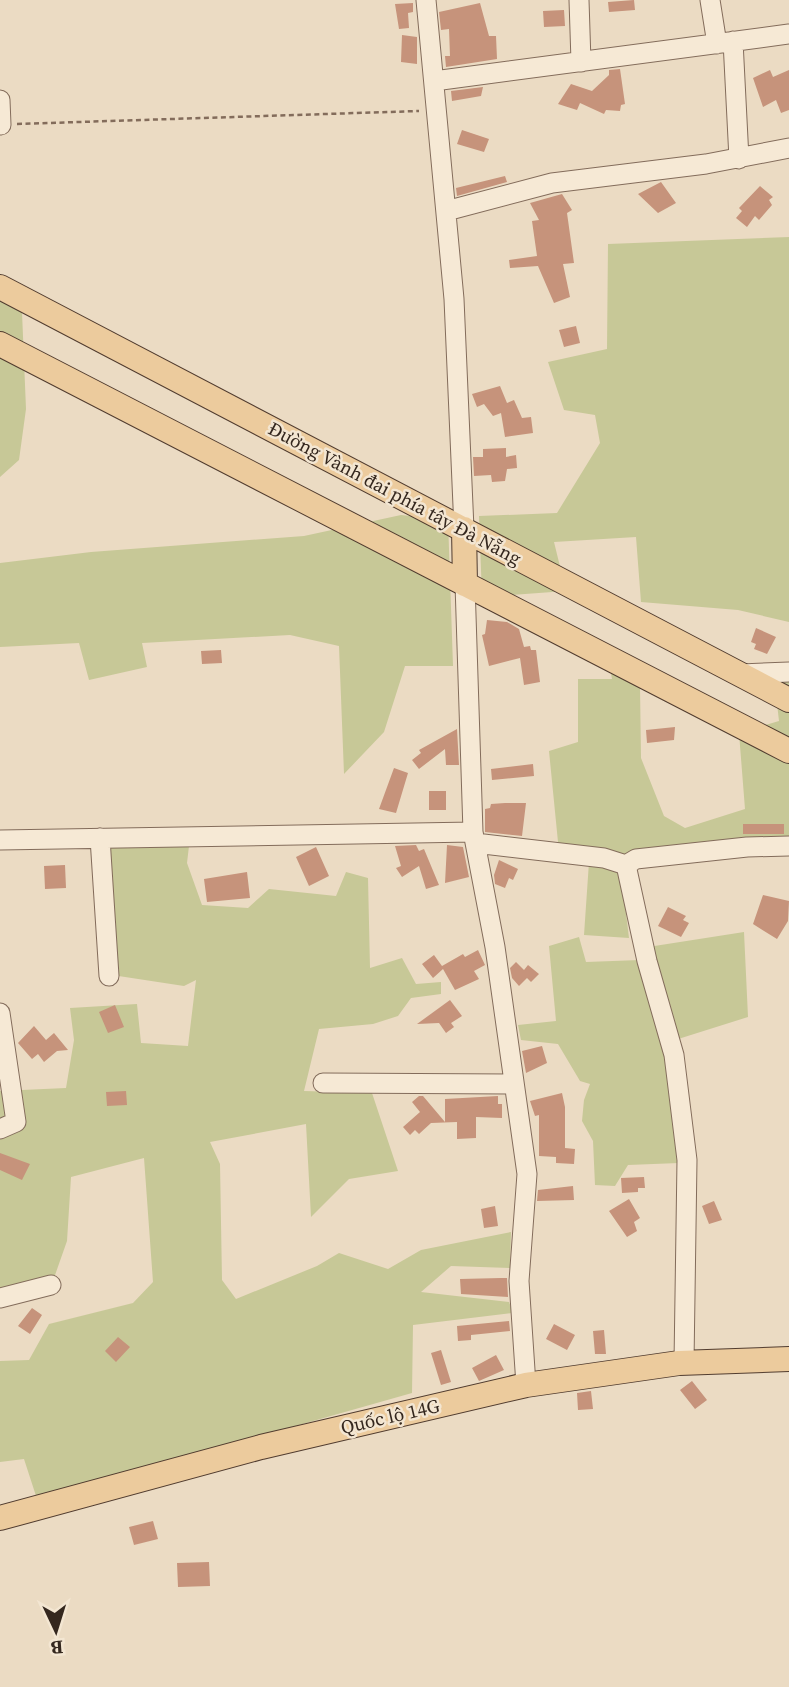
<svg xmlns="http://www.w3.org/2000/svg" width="789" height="1687" viewBox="0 0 789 1687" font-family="'Source Serif 4',serif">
	<rect width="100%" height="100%" fill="#ebdbc3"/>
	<path fill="#c7c897" d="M789,237V622L738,610L641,602L636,537L554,542L566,591L482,597L479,516L557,513L600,443L595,415L564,410L548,362L607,349L608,244Z
		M0,288H21L26,409L19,460L0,477Z
		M401,515L448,520L453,666H405L384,732L344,774L339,646L290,635L142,643L147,667L89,680L79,643L0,647V563L91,552L304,536Z
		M610,668L640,686L641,758L664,816L685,828L745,809L739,733L779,721L774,678L789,679V838L619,856L629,938L584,935L589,862L559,852L549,751L578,742V679H612Z
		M95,844L189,846L187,863L202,905L248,908L269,889L336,896L346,872L368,878L370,968L402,958L416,984L441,982V994L411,998L398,1016L373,1024L319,1029L304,1091L372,1093L398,1171L349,1179L311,1217L306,1124L210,1142L220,1164L222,1280L236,1299L317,1266L339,1253L388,1269L421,1250L511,1232L510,1268L451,1266L421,1292L509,1302L513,1313L413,1325L412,1393L37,1499L24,1459L0,1462V1361L29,1360L49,1324L133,1303L153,1282L144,1158L71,1177L67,1241L54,1278L0,1295V1091L66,1088L74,1040L70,1008L137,1004L141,1043L188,1046L196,980L184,986L112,975Z
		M744,932L748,1017L675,1040L648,947Z
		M579,937L586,962L640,960L665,1050L679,1163L628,1165L615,1186L595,1185L593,1141L582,1121L584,1100L590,1084L580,1081L558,1044L521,1040L518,1025L556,1021L549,946Z"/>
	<path fill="#c6937b" d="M634,0L635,10L609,12L608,2Z
		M413,3V12L408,13L409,28L399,29L395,4Z
		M480,3L489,36H496L497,59L446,67L445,56H450L449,29L441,30L439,12Z
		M564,10L565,26L544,27L543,11Z
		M402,35L417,37V64L401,62Z
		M620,69L625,104L621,105L620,111L606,110L604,114L580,103L577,110L558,104L571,84L592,91L609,75V70Z
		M770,70L773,77L789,70V110L781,113L776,100L763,107L753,78Z
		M483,87L481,96L452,101L451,91Z
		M462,130L489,139L484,152L457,144Z
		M505,176L507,182L457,196L456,188Z
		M661,182L676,203L658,213L638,194Z
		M760,186L773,197L769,200L772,205L759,220L755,216L747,227L736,218L742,211L739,208Z
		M562,194L572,210L567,213L574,263L563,264L570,297L554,303L538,266L510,268L509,260L537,256L532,221L539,220L530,203Z
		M576,326L580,343L564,347L559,330Z
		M500,386L507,403L514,400L522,418L531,417L533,433L505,437L501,413L493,416L484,404L477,407L472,394Z
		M506,448V457L516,455L517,468L507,469L505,481L492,482L491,475L474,476L473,457H483V449Z
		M487,620L507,622L519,629L524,647L530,646L531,650H536L540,682L524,685L520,658L489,666L482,635L485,634Z
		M756,628L776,637L767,654L754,649L756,644L751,642Z
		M221,650L222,663L202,664L201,651Z
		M675,727L674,740L647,743L646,730Z
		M457,729L459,765H446L445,749L419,769L412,760L421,753L419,750Z
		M533,764L534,776L492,780L491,769Z
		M394,768L408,773L396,813L379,809Z
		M429,791H446V810H429Z
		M505,803H526L522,836L485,832V809L490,808L491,804Z
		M743,824H784V834H743Z
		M416,845L419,851L424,849L439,885L426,889L419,866L402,877L396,868L401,866L395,846Z
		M447,845L463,847L469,877L445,883Z
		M316,847L329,876L309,886L296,857Z
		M499,860L518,869L513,880L509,878L505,888L495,884L494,875Z
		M65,865L66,888L45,889L44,866Z
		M247,872L250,898L207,902L204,879Z
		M763,895L789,901L788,921L777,939L753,924Z
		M668,907L686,916L683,920L689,923L681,937L658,926Z
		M478,950L485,965L474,971L479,979L455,990L443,969L433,978L422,964L434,955L442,966L463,954L465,957Z
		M516,962L524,970L528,965L539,974L531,982L527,978L519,986L512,978L510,968Z
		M450,1000L462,1016L451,1023L454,1027L446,1033L439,1023L417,1024Z
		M115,1005L124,1027L108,1033L99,1012Z
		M34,1026L46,1040L54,1033L68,1050L57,1051L44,1062L38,1054L32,1059L18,1043Z
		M542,1046L547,1063L526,1073L522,1051Z
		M126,1091L127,1105L107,1106L106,1092Z
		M562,1093L565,1107V1148L575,1149L574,1164L556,1163V1157L539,1156V1115L535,1116L530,1101Z
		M419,1096H423L445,1122V1099L498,1096V1104H502V1118L476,1117V1138L457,1139V1122L431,1123L419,1134L415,1130L410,1135L403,1127L420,1112L412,1102Z
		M0,1153L30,1164L22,1180L0,1170Z
		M644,1177L645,1188H638V1192L622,1193L621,1178Z
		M573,1186L574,1200L537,1201L538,1190Z
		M629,1199L640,1218L634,1222L637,1231L627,1237L609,1211Z
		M714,1201L722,1220L709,1224L702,1206Z
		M495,1206L498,1226L484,1228L481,1209Z
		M501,1278H507L508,1297L461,1294L460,1279Z
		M32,1308L42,1315L30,1334L18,1326Z
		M509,1321L510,1331L471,1335V1340L458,1341L457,1326Z
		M554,1324L575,1335L567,1350L546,1339Z
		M604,1330L606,1354H595L593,1331Z
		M118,1337L130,1347L116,1362L105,1351Z
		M441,1350L451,1382L441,1385L431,1353Z
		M496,1355L504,1370L479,1381L472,1368Z
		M692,1381L707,1400L695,1409L680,1390Z
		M591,1391L593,1409L578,1410L577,1393Z
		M153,1521L158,1539L134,1545L129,1527Z
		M209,1562L210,1586L178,1587L177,1563Z"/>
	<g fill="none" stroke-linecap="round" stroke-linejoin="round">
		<g stroke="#836c5b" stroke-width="21">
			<path id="minor" d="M426,0L454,299L464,529
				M579,0L581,62
				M710,0L717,44
				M733,41L739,159
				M434,81L789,34
				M0,100L1,125
				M446,211L552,183L706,164L789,148
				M465,584L473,832L495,947L527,1174L519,1281L526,1385
				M741,674L789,672
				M100,838L109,976
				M0,840L473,832
				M475,843L604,858L626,865
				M0,1013L16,1122L0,1129
				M323,1083L514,1084
				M0,1298L51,1285
				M684,1363L687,1160L674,1055L647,961L626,865L636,859L747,847L789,846"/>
		</g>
		<g stroke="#513c2f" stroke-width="26">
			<path id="major" d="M0,287L789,700
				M0,344L789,751
				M464,529L465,584
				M0,1518L261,1447L526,1385L679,1363L789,1359"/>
		</g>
		<path stroke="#836c5b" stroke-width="2.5" stroke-dasharray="5 3.5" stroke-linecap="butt" d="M17,124L419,111"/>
		<use href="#minor" stroke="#f6e9d5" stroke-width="19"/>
		<use href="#major" stroke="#eccb9d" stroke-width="24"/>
	</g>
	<g text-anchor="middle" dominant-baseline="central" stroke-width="5" stroke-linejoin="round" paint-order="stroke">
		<g font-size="19" fill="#34271e" stroke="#f3e6d2">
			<text transform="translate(395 493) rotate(28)">Đường Vành đai phía tây Đà Nẵng</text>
			<text transform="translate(390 1416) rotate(-13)">Quốc lộ 14G</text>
		</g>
	</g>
	<g transform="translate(56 1631) rotate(176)" stroke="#f3e6d2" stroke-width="5" paint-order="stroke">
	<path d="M0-5L12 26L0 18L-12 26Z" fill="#34271e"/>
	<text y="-10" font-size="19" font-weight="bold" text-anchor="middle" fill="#34271e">B</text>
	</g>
</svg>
